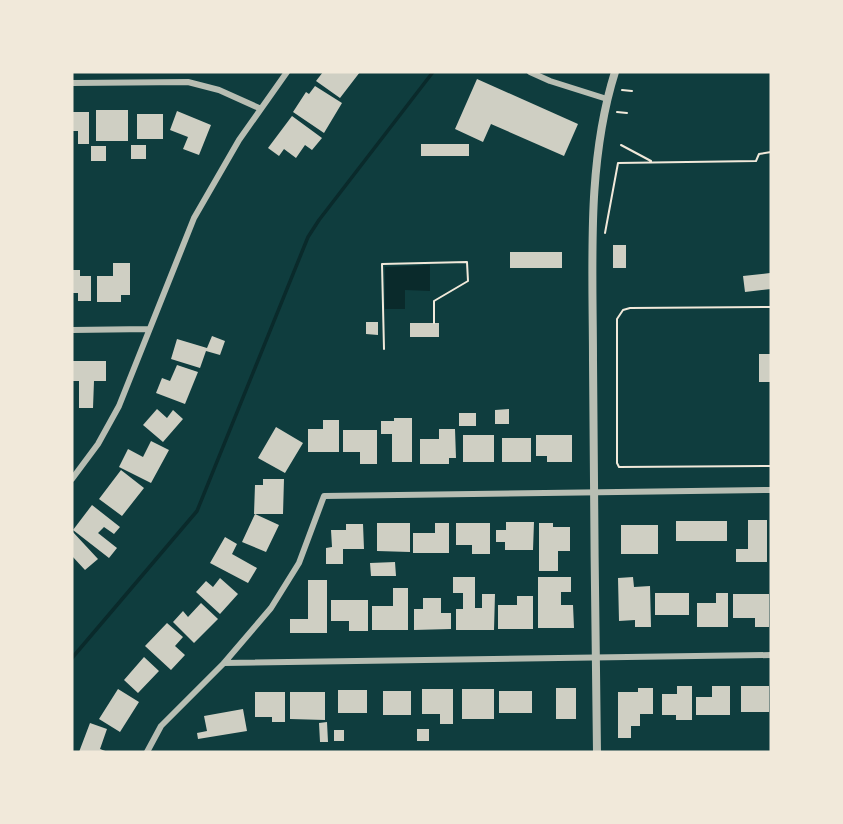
<svg xmlns="http://www.w3.org/2000/svg" width="843" height="824" viewBox="0 0 843 824" font-family="Poppins,sans-serif">
	<rect width="100%" height="100%" fill="#0f3d3e"/>
	<path fill="#0a2a2b" d="M430,265V291L405,290V309H385V267Z"/>
	<g fill="none" stroke-linecap="round" stroke-linejoin="round">
		<path stroke="#0a2a2b" stroke-width="3.5" d="M72,658L197,511L308,237L319,220L433,72"/>
	</g>
	<path fill="#cfcfc3" d="M323,72H360L340,98L316,81Z
		M477,79L578,124L564,156L491,124L483,142L455,129Z
		M315,86L342,103L324,133L293,112L306,92L309,94Z
		M96,110H128V141H96Z
		M177,111L211,125L199,155L183,149L188,137L170,130Z
		M72,112H89V144H78V131H72Z
		M137,114H163V139H137Z
		M292,116L322,138L312,150L305,145L296,158L284,149L279,156L268,148Z
		M421,144H469V156H421Z
		M131,145H146V159H131Z
		M91,146H106V161H91Z
		M613,245H626V268H613Z
		M510,252H562V268H510Z
		M113,263H130V295H121V302H97V276H113Z
		M72,270H80V276H91V301H78V293H72Z
		M770,273L771,289L745,292L743,276Z
		M366,322H378V335L366,334Z
		M410,323H439V337H410Z
		M212,336L225,341L220,355L206,351L200,368L171,359L177,339L207,348Z
		M759,354H771V382H759Z
		M72,361H106V381H94L93,408H79V381H72Z
		M177,365L198,372L185,404L156,393L162,378L170,381Z
		M157,409L167,418L173,410L183,419L163,442L143,425Z
		M509,409V424H495V410Z
		M459,413H476V426H459Z
		M394,418H412V462H392V434H381V421H394Z
		M323,420H339V452H308V429H323Z
		M276,427L303,443L285,473L258,458Z
		M439,429H455L456,458H449V464H420V439H439Z
		M343,430H377V464H360V452H343Z
		M463,435H494V462H463Z
		M536,435H572V462H547V456H536Z
		M502,438H531V462H502Z
		M151,441L169,450L151,483L119,467L128,449L143,457Z
		M121,470L144,488L122,516L99,499Z
		M263,479H284L283,514H254L255,485H263Z
		M92,505L120,527L114,534L104,527L98,533L117,548L109,558L73,530Z
		M255,514L279,525L266,552L242,542Z
		M748,520H767V562H736V549H748Z
		M676,521H727V541H676Z
		M506,522H534L533,550H505V542H496V530H506Z
		M377,523H410V552L377,551Z
		M435,523H449V553H413V533H435Z
		M456,523H490V554H472V545H456Z
		M539,523H553V527H570V551H558V571H539Z
		M346,524H363L364,549H343V564H326V548L332,547L331,530H346Z
		M621,525H658V554H621Z
		M72,531L98,559L85,570L72,556Z
		M225,537L237,544L232,554L257,568L248,583L210,563Z
		M395,562L396,576H371L370,563Z
		M453,577H475V608H482V594H495L494,630H456V609H463V593H453Z
		M538,577H571V592H561V605H573L574,628H538Z
		M633,577L634,587L650,586L651,627H635V620L619,621L618,578Z
		M220,578L238,594L220,614L196,592L206,581L213,587Z
		M308,580H327V633H290V619H308Z
		M393,588H408V630H372V606H393Z
		M655,593H689V615H655Z
		M716,593H728V627H697V603H716Z
		M733,594H769V627H755V618H733Z
		M517,596H533V629H498V605H517Z
		M423,598H441V613H451V629L414,630V609H423Z
		M331,600H368V631H349V621H331Z
		M201,603L218,619L194,643L173,622L183,611L188,617Z
		M167,623L183,637L175,646L185,655L171,670L145,646Z
		M144,657L159,671L138,693L124,680Z
		M677,686H692V720H676V715H662V694H677Z
		M712,686H730V715H696V697H712Z
		M741,686H769V712H741Z
		M556,688H576V719H556Z
		M638,688H653V714H640V726H631V738H618V692H638Z
		M118,689L139,702L120,732L99,719Z
		M422,689H453V724H440V714H422Z
		M462,689H494V719H462Z
		M338,690H367V713H338Z
		M383,691H411V715H383Z
		M499,691H532V713H499Z
		M255,692H285V722H272V717H255Z
		M290,692H325V720L290,719Z
		M243,709L247,731L198,739L197,733L207,731L204,716Z
		M327,722L328,742H320L319,723Z
		M90,723L107,729L100,749L108,752H79Z
		M417,729H429V741H417Z
		M334,730H344V741H334Z"/>
	<g fill="none" stroke-linecap="round" stroke-linejoin="round">
		<path stroke="#f1e9da" stroke-width="2" d="M622,90L632,91
			M617,112L627,113
			M621,145L651,161
			M605,233L618,163L756,161L759,154L771,152
			M771,307L630,308L623,310L617,319V463L619,467L771,466
			M384,349L382,264L467,262L468,281L434,301V323"/>
		<path stroke="#b8beb3" stroke-width="6" d="M530,72L550,81L607,99
			M72,83L188,82L219,90L259,108
			M72,330L149,329
			M72,479L98,444L119,406L194,218L239,140L287,72
			M224,663L771,655
			M147,752L161,726L224,663L271,608L299,563L324,496L771,490"/>
		<path stroke="#b8beb3" stroke-width="8" d="M597,752C595,622 594,491 593,361C593,265 586,164 615,72"/>
	</g>
	<rect width="843" height="824" fill="none" stroke="#f1e9da" stroke-width="147"/>
</svg>
